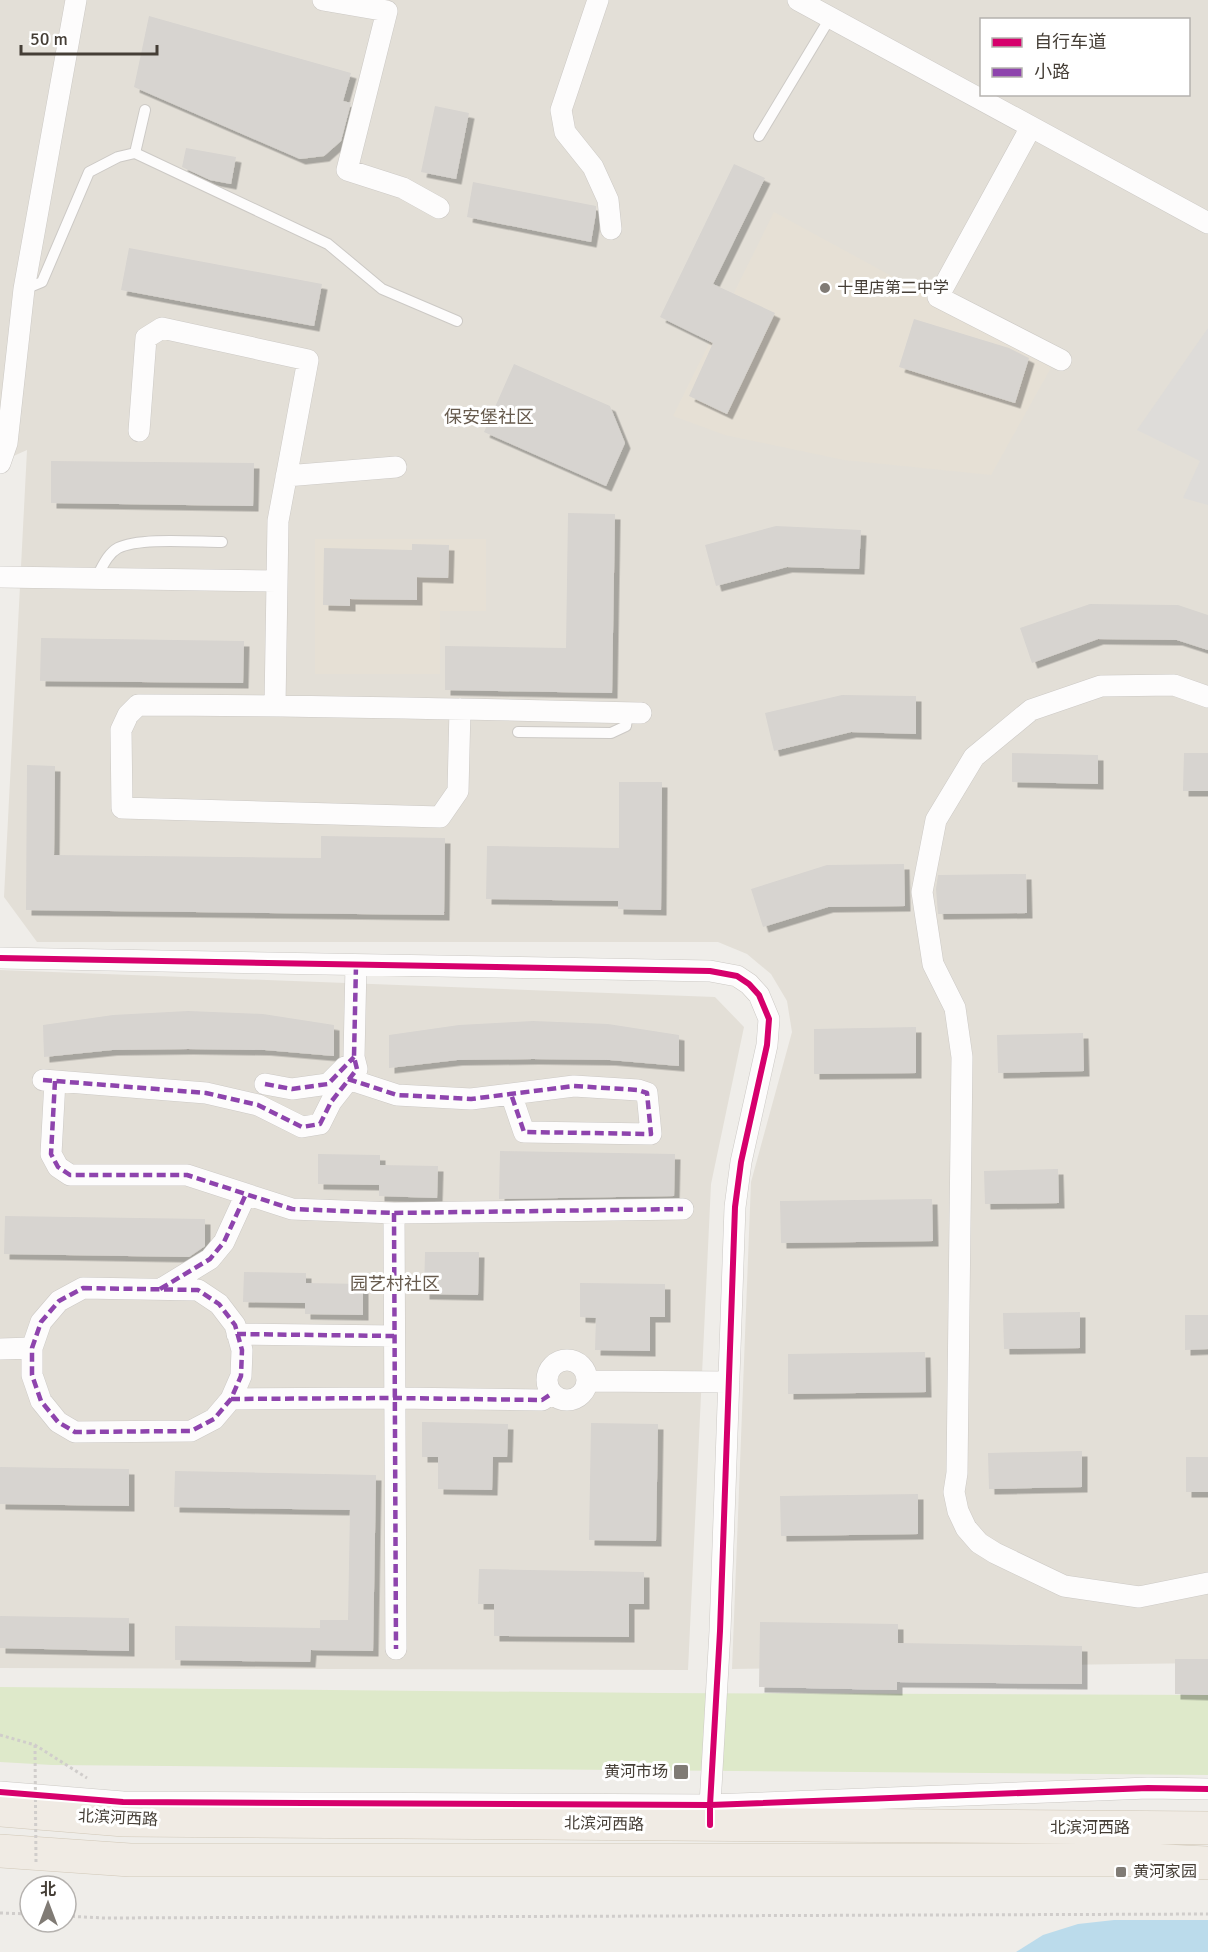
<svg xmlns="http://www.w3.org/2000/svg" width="1208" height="1952" viewBox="0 0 1208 1952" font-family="Signika,'Noto Sans SC',sans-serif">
	<defs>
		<filter id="shadow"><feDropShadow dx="5.5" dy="5.5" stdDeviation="0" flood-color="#0004"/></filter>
	</defs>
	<rect width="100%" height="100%" fill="#efede9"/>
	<path fill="#e3dfd7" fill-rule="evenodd" d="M0,0H1208V1663L732,1669L751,1182L792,1032L787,1001L771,974L747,954L718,942H37L4,897L27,450L0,462ZM982,20H1188V94H982Z
		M0,970L715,997L744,1027L711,1184L688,1670L0,1668Z"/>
	<path fill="#e6e0d5" d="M774,212L1053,364L991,475L844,460L725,435L673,416Z
		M315,539H486V611H440V674H315Z"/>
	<path fill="#dee9ca" d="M0,1687L660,1693L1208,1695V1775L52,1765L0,1762Z"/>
	<path fill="#dedcd9" d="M1208,328V505L1183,498L1200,461L1137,430Z"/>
	<path fill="#bbdbeb" d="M1114,1920H1208V1952H1016L1043,1935L1078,1924Z"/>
	<path fill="#d7d4d0" filter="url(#shadow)" d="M149,16L351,73L343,101L351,103L341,141L324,156L300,159L134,87Z
		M435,106L469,113L456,179L421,172Z
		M186,148L236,157L231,184L210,180L182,167Z
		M734,164L765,178L713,284L775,313L727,414L689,396L713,343L660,317Z
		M473,182L596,206V213L591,242L467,217Z
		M129,248L322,284L314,326L121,290Z
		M914,319L1009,348L1029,358L1015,403L899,367Z
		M514,364L610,406L625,443L606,486L484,432Z
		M51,461L254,463L253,506L51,503Z
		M568,513L615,514L612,693L445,690V646L566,648Z
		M776,526L861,530L859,569L787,567L716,586L705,545Z
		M412,544L449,545L448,578L417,577V600L350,599V606L323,605L324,548L412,550Z
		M1090,604L1178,605L1208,615V650L1177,640L1098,639L1032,663L1020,628Z
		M41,638L244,641L243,683L40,681Z
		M842,695L916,696V734L851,732L774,751L765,713Z
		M1012,753L1098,755V784L1012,782Z
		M1184,753H1208V791H1183Z
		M27,765L55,766L54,855L321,858V836L445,838L444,915L26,910Z
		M619,782H662L661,910L618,909V901L486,899L487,846L619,848Z
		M904,864L905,906L828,907L763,927L751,889L827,865Z
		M1026,874L1027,913L938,914L936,889L938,875Z
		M188,1011L263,1014L334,1025V1056L265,1050L188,1049L112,1050L44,1057L43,1025L113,1015Z
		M533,1021L608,1024L679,1035V1066L610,1060L533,1059L457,1060L389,1068V1035L459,1025Z
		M916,1027V1073L814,1074V1029Z
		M1083,1033L1084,1071L998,1073L997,1035Z
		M500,1151L675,1154L674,1196L499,1199Z
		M318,1154L380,1155V1165L438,1166L437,1198L379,1196V1185L318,1184Z
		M1058,1169L1059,1203L985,1204L984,1171Z
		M932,1199L933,1241L781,1243L780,1201Z
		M5,1216L205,1219V1246L189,1257L4,1254Z
		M425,1252H479L478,1295L424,1294Z
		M244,1272L306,1273V1283L363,1284V1315L305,1314V1303L243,1302Z
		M580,1283L665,1284V1317H650V1351L595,1350L596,1318L580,1317Z
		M1080,1312V1348L1004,1349L1003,1313Z
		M1185,1315H1208V1349L1185,1350Z
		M925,1352L926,1392L788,1394V1354Z
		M422,1422L508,1424L507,1457H493L492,1490L438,1489V1457H422Z
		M591,1423L658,1424L656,1541L589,1540Z
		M1082,1451V1487L989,1489L988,1453Z
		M1186,1457H1208V1492H1186Z
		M0,1467L129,1469V1506L0,1504Z
		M175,1471L376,1475L373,1651L311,1650L310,1662L175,1660V1626L320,1628V1620H348L350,1510L174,1507Z
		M918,1494V1534L781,1536L780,1496Z
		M479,1569L644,1572V1604H629V1637L494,1636V1604H478Z
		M0,1616L129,1618V1651L0,1648Z
		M760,1622L898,1624V1643L1082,1646V1684L897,1682V1690L759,1687Z
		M1175,1659H1208V1695L1175,1694Z"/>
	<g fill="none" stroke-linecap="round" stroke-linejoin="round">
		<g stroke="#ccc9c5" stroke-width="12">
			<path id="service" d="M759,136L830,18
				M135,153L145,110
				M25,289L42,282L89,172L118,157L135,153L328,244L382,289L457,321
				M96,578C102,568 107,554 118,548C139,537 197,542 222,542
				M518,732L611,733L626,726L628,713"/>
		</g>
		<g stroke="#ccc9c5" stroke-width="22">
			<path id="minor" d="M323,0L387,11L347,170L403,188L439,208
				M598,0L561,110L565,132L593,167L608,200L611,229
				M798,0L1208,223
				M1031,127L938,297L1061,360
				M139,431L146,338L162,328L308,360L278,521L275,705
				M0,463L7,443L24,289L76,0
				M286,476L396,467
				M0,577L277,581
				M1208,697L1174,685L1101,686L1031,710L974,757L936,820L922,892L933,964L955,1008L962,1057L957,1473L954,1492L958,1511L966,1528L979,1543L995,1553L1064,1586L1139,1597L1208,1583
				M460,709L458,791L440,817L122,808L121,730L128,715L138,705C306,705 473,709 641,713
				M0,958L710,971L737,976L749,984L759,995L769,1019L767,1045L741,1162L735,1207L720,1631L710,1805V1825
				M348,1079L397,1095L471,1099L574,1086L638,1090L647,1093L651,1134L524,1132L511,1094
				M43,1080L206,1093L258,1105L302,1127L320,1124L331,1102L357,1069L354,1057L356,965
				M55,1081L51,1154L58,1167L70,1175H187L292,1209L394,1213L683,1209
				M265,1084L292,1089L328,1084L345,1067
				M394,1213L396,1649
				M83,1288L198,1290L219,1304L235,1325L242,1350L241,1376L231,1399L214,1419L191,1431L75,1432L58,1422L41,1401L32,1375V1348L41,1322L59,1301Z
				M161,1289L210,1259L224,1242L246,1194
				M237,1334L394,1336
				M0,1349L32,1348
				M547 1380a20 20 0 1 1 40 0a20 20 0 1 1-40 0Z
				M587,1381L729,1382
				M231,1399L395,1398L542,1400L551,1394
				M0,1792L123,1802L710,1805L1148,1788L1208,1789"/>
		</g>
		<g stroke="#d1c8b8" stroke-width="34">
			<path id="primary" d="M0,1810L124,1820L1208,1828
				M0,1851L130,1860H1143L1208,1863"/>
		</g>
		<path stroke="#d0cdcb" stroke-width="3" stroke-dasharray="3 3" stroke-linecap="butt" d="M0,1735L35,1745L87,1778
			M0,1913L30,1914
			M66,1916L103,1918L1208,1914"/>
		<use href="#service" stroke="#fdfcfc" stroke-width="10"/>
		<use href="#minor" stroke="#fdfcfc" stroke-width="21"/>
		<use href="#primary" stroke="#f0ebe4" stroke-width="33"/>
		<path stroke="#d0cdcb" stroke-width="3" stroke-dasharray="3 3" stroke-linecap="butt" d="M35,1745L36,1864"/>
		<path stroke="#8e44ad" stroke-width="4.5" stroke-dasharray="9 4.5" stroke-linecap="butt" d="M348,1079L397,1095L471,1099L574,1086L638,1090L647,1093L651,1134L524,1132L511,1094
			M43,1080L206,1093L258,1105L302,1127L320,1124L331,1102L357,1069L354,1057L356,965
			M55,1081L51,1154L58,1167L70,1175H187L292,1209L394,1213L683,1209
			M265,1084L292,1089L328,1084L354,1057
			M394,1213L396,1649
			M83,1288L198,1290L219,1304L235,1325L242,1350L241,1376L231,1399L214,1419L191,1431L75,1432L58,1422L41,1401L32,1375V1348L41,1322L59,1301Z
			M160,1289L210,1259L224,1242L246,1194
			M237,1334L394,1336
			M231,1399L395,1398L542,1400L551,1394"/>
		<g stroke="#fff" stroke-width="10">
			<path id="cycleway" d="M0,958L710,971L737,976L749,984L759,995L769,1019L767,1045L741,1162L735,1207L720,1631L710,1805V1825
				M0,1792L123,1802L710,1805L1148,1788L1208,1789"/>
		</g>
		<use href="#cycleway" stroke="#d6006c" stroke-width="6"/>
	</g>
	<g fill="#807b75" stroke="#fff" stroke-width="2">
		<circle cx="825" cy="288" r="6"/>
		<rect x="673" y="1764" width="16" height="16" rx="3"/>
		<rect x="1115" y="1866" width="12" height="12" rx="3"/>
	</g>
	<g text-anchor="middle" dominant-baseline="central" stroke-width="6" stroke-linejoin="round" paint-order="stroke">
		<g font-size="16" fill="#453e36" stroke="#fff" text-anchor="start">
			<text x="837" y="288">十里店第二中学</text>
			<text x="668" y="1772" text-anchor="end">黄河市场</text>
			<text x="1133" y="1872">黄河家园</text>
		</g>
		<g font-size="16" fill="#453e36" stroke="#fff">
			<text transform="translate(118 1818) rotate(3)">北滨河西路</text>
			<text transform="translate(604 1824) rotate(1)">北滨河西路</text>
			<text x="1090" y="1828">北滨河西路</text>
		</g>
		<g font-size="18" fill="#675b4e" stroke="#fff">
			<text x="489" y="417">保安堡社区</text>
			<text x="395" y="1284">园艺村社区</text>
		</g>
	</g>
	<rect x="980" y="18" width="210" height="78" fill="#ffffff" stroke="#b5b2af" stroke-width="1.5"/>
	<rect x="992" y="38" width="30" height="9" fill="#d6006c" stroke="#b5b2af" stroke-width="1.5"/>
	<text x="1034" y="48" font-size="18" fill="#453e36">自行车道</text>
	<rect x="992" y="68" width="30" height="9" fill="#8e44ad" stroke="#b5b2af" stroke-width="1.5"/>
	<text x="1034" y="78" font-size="18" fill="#453e36">小路</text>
	<g transform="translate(48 1904)"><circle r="28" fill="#ffffff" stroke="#b5b2af" stroke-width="1.5"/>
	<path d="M0-4.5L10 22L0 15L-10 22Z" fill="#807b75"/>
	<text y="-9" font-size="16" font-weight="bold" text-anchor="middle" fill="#453e36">北</text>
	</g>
	<path d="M21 45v9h136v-9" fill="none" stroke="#453e36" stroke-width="3"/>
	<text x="30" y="45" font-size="18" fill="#453e36" stroke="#ffffff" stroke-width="4.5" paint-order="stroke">50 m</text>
</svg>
